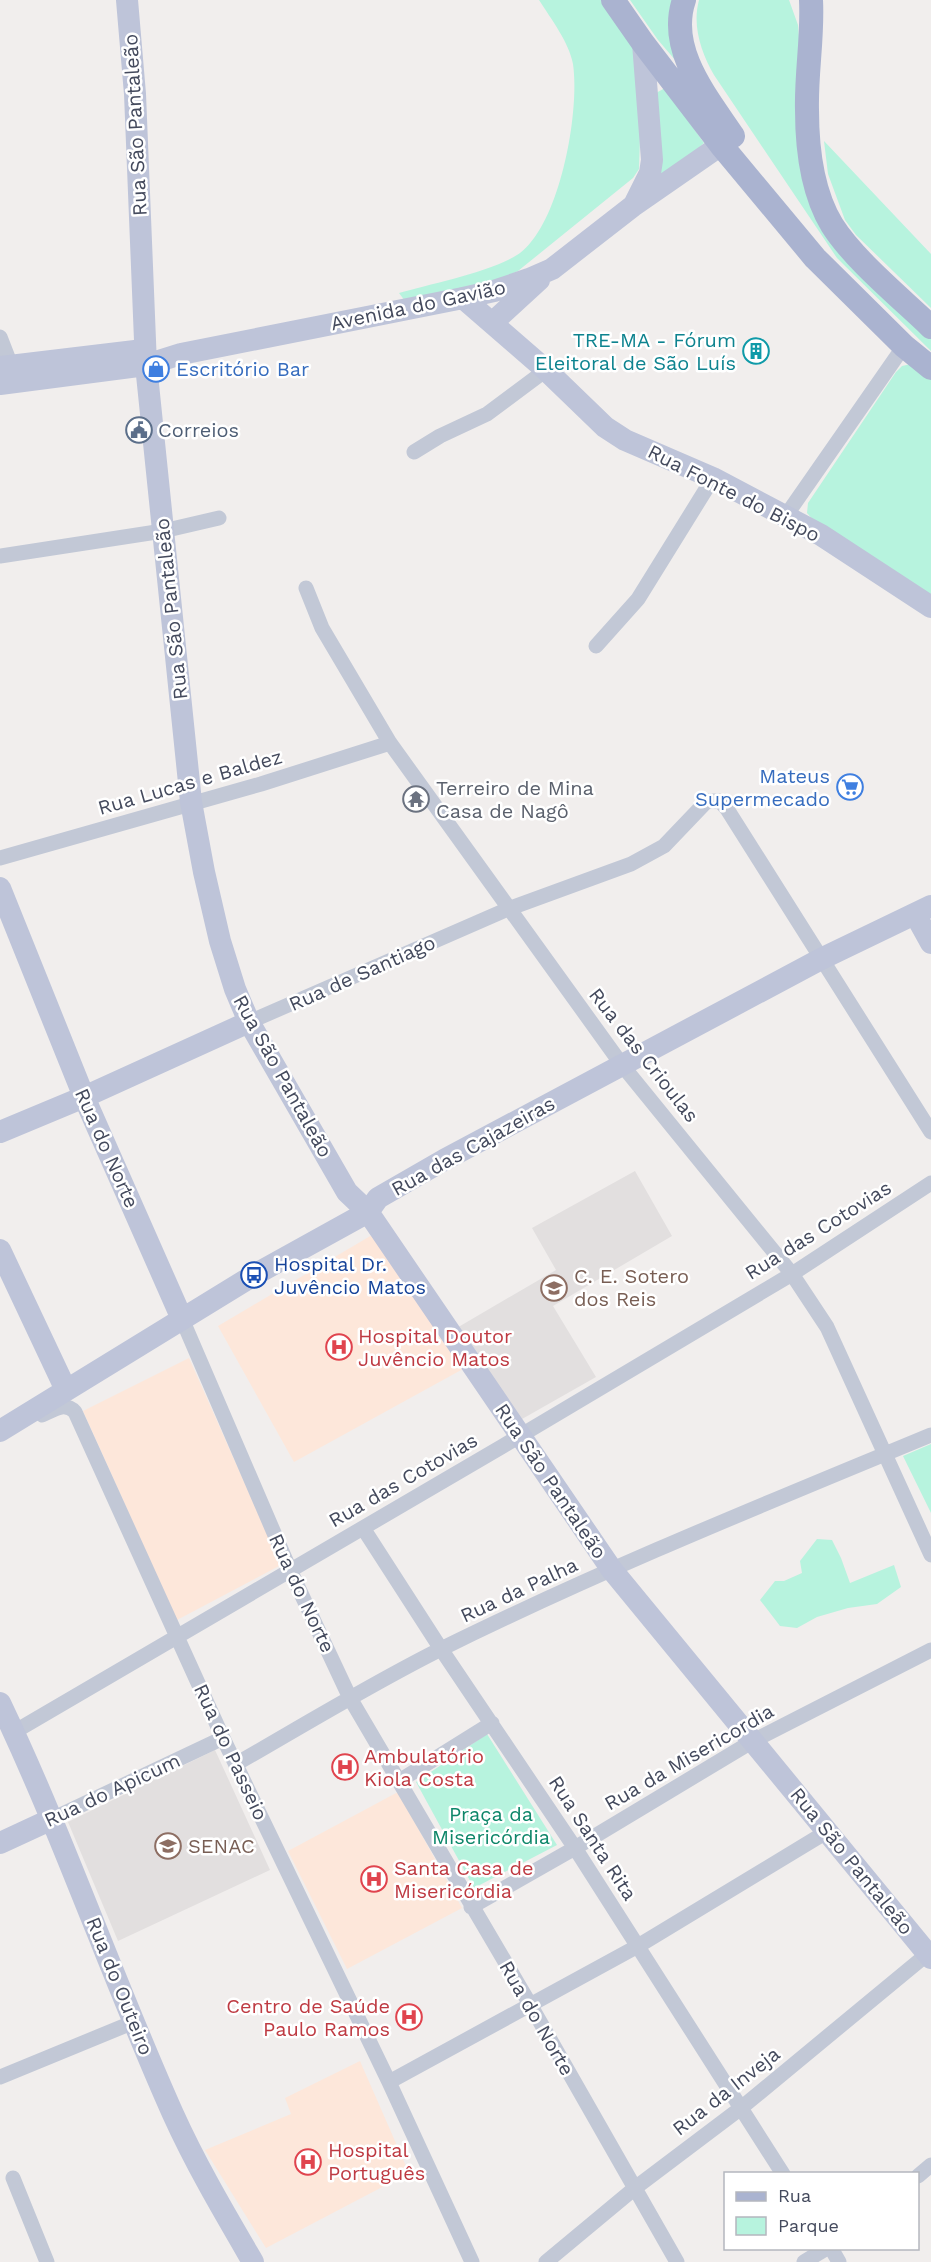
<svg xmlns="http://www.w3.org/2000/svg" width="931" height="2262" viewBox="0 0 931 2262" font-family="'Work Sans',sans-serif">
	<rect width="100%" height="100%" fill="#f1eeed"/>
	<path fill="#e2dfdf" d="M635,1171L672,1236L553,1306L596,1377L515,1423L455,1329L556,1270L532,1228Z
		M215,1750L270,1870L118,1941L68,1822Z"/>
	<path fill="#fde7da" d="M372,1235L463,1369L294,1462L218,1326Z
		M189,1358L281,1565L177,1620L83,1411Z
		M398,1792L462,1908L347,1969L288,1851Z
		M360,2061L409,2173L266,2248L205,2150L291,2114L285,2098Z"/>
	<path fill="#b7f3de" d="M539,0H603L637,49L641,108L639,169L633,178L518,271L500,279L405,301L399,293C430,284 495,271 520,253C560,223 580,112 573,64C569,42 551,19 539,0Z
		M630,0H674L682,68L658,40Z
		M699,0H789L798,25L812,197L931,338V351L837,258L714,75C701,52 692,26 699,0Z
		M665,88L704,143L670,174L659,173L656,93Z
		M824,141L931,254V308L856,235L845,220L828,174Z
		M911,364L931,379V598L814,521L807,513L808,503L896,372L902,366Z
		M931,1444V1513L903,1456Z
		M817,1539L832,1540L841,1558L850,1583L894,1565L901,1587L877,1604L848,1608L817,1617L797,1628L780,1626L760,1600L775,1581H784L802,1573L800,1561Z
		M487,1734L557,1845L474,1888L416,1782Z"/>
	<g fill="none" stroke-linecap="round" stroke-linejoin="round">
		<path stroke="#c2c8d6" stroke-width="15" d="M0,337L14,373
			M414,452L440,436L487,414L546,370
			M785,517L904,346
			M0,556L163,531L219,518
			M306,588L322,628L390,743L622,1065L792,1274L827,1327L931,1555
			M596,646L638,599L713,478
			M0,858L261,784L390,743
			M249,1022L508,909L631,864L664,846L707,801H720L727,809L931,1132
			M182,1319L290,1570L350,1698L531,2006L677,2262
			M42,1415C53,1410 65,1401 75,1412L223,1738L389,2082L472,2262
			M363,1528L441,1649L575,1848L783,2174
			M14,1732L503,1446L792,1274L931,1183
			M236,1764C304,1725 371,1684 441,1649C601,1570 767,1503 931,1435
			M399,1781L492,1723
			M52,1819L223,1738
			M471,1907L575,1848L753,1741L931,1650
			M0,2077L134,2022
			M389,2082L638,1946L828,1831
			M918,2176L931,2165
			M13,2178L47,2262
			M831,2248L839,2262
			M546,2262L635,2188L741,2108L931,1951
			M804,2262L827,2248"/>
		<path stroke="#bec4d9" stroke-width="22" d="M127,0L135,94L146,365L191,802L204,872L220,941L235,989L249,1022L347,1192L368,1212L612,1570L931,1958
			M635,203L650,173L652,160L643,43
			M463,298L546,370L605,427L625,440L713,478L821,535L931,607
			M492,323L539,280
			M0,367L135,351
			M0,384L146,365L181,354L463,298L494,291L529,279L552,269L633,206L721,145
			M0,888L84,1097L182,1319
			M915,914L931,943
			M0,1132L84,1097L249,1022
			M0,1250L66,1390
			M0,1431L254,1275L368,1212L378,1198L444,1160L821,959L931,906
			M0,1703C64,1837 112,1978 173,2114C196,2165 225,2214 253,2262
			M0,1843L52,1819"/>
		<path stroke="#aab3d0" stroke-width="24" d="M613,0L643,43L721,145L815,258L904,346L931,368
			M684,0C667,50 707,97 733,136
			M811,0C813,37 806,73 807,110C807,148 812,192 832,225C854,260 901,298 931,327"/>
	</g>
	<defs>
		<g id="building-ring" transform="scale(1.35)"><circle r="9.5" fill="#fff" stroke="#0f9aa8" stroke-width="1.5"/><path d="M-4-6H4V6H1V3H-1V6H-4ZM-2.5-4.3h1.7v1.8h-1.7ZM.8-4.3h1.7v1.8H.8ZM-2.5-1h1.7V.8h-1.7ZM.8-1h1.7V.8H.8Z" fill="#0f9aa8"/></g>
		<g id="shop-ring" transform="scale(1.35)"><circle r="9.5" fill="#fff" stroke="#3f7fe0" stroke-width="1.5"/><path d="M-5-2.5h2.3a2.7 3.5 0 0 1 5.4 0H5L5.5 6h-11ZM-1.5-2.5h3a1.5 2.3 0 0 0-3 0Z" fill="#3f7fe0"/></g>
		<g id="civic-ring" transform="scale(1.35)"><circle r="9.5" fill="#fff" stroke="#5c6f8a" stroke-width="1.5"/><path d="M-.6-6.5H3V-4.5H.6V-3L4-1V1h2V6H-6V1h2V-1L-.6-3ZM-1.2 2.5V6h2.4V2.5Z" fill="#5c6f8a"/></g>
		<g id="supermarket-ring" transform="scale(1.35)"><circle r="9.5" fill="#fff" stroke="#3f7fe0" stroke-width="1.5"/><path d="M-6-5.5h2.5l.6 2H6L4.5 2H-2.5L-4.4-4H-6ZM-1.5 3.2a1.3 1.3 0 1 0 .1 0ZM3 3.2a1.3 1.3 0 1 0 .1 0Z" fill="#3f7fe0"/></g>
		<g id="temple-ring" transform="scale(1.35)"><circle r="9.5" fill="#fff" stroke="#6b7280" stroke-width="1.5"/><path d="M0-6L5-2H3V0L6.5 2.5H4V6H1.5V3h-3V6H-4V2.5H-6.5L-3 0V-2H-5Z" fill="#6b7280"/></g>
		<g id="bus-ring" transform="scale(1.35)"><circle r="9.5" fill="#fff" stroke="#1a4fb4" stroke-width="1.5"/><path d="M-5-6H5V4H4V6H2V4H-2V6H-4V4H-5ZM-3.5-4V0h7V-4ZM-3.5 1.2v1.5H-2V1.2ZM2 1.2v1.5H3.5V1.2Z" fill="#1a4fb4"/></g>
		<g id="school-ring" transform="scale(1.35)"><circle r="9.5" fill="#fff" stroke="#8d6e63" stroke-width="1.5"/><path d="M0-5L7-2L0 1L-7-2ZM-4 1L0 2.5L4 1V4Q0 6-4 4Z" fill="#8d6e63"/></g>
		<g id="hospital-ring" transform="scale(1.35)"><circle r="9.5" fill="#fff" stroke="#e0444e" stroke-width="1.5"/><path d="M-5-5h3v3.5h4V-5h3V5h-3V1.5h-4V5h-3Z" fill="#e0444e"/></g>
		<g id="university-ring" transform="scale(1.35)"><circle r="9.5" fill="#fff" stroke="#8d6e63" stroke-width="1.5"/><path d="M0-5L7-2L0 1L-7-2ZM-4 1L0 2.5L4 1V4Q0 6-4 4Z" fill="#8d6e63"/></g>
	</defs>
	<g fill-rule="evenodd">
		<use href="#building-ring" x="756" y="351"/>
		<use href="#shop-ring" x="156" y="369"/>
		<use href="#civic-ring" x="139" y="430"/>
		<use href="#supermarket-ring" x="850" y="787"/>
		<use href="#temple-ring" x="416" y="799"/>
		<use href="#bus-ring" x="254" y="1275"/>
		<use href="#school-ring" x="554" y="1288"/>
		<use href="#hospital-ring" x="339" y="1347"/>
		<use href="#hospital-ring" x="345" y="1767"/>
		<use href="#university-ring" x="168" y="1846"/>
		<use href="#hospital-ring" x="374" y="1879"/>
		<use href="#hospital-ring" x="409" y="2017"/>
		<use href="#hospital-ring" x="308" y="2162"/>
	</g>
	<g text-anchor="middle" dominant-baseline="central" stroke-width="5" stroke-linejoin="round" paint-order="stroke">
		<g font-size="20" fill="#444a5d" stroke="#fff">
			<text transform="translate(135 125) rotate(-93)">Rua São Pantaleão</text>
			<text transform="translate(418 305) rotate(-12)">Avenida do Gavião</text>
			<text transform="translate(734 493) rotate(27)">Rua Fonte do Bispo</text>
			<text transform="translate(171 609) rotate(-96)">Rua São Pantaleão</text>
			<text transform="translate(190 782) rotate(-16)">Rua Lucas e Baldez</text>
			<text transform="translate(362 973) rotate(-24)">Rua de Santiago</text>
			<text transform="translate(644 1055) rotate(52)">Rua das Crioulas</text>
			<text transform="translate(283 1076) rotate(61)">Rua São Pantaleão</text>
			<text transform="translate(473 1146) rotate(-29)">Rua das Cajazeiras</text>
			<text transform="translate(107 1148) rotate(66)">Rua do Norte</text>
			<text transform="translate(818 1230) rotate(-32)">Rua das Cotovias</text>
			<text transform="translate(403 1480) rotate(-30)">Rua das Cotovias</text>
			<text transform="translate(551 1481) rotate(56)">Rua São Pantaleão</text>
			<text transform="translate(519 1590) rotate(-25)">Rua da Palha</text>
			<text transform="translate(302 1593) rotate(65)">Rua do Norte</text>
			<text transform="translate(231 1752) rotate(65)">Rua do Passeio</text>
			<text transform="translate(689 1757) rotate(-30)">Rua da Misericordia</text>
			<text transform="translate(112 1790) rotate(-25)">Rua do Apicum</text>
			<text transform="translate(593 1838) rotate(57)">Rua Santa Rita</text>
			<text transform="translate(852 1861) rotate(51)">Rua São Pantaleão</text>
			<text transform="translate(120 1986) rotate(68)">Rua do Outeiro</text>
			<text transform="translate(537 2018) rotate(60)">Rua do Norte</text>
			<text transform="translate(726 2091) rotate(-38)">Rua da Inveja</text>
		</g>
		<g font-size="20" fill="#0d838f" stroke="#fff" text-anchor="end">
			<text x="736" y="340">TRE-MA - Fórum<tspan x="736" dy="23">Eleitoral de São Luís</tspan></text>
		</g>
		<g font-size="20" fill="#366cbe" stroke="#fff" text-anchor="start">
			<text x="176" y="369">Escritório Bar</text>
			<text x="830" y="776" text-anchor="end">Mateus<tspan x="830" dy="23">Supermecado</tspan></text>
		</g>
		<g font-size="20" fill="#4e5e75" stroke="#fff" text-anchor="start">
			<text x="158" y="430">Correios</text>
		</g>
		<g font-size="20" fill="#5b616d" stroke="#fff" text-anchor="start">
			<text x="436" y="788">Terreiro de Mina<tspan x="436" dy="23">Casa de Nagô</tspan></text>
		</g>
		<g font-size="20" fill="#164399" stroke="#fff" text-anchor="start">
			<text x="274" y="1264">Hospital Dr.<tspan x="274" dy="23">Juvêncio Matos</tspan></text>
		</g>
		<g font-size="20" fill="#785e54" stroke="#fff" text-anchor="start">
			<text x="574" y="1276">C. E. Sotero<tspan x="574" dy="23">dos Reis</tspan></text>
			<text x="188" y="1846">SENAC</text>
		</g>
		<g font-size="20" fill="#be3a42" stroke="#fff" text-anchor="start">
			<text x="358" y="1336">Hospital Doutor<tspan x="358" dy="23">Juvêncio Matos</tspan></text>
			<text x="364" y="1756">Ambulatório<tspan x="364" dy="23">Kiola Costa</tspan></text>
			<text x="394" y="1868">Santa Casa de<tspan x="394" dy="23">Misericórdia</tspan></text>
			<text x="390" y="2006" text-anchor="end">Centro de Saúde<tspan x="390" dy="23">Paulo Ramos</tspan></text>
			<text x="328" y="2150">Hospital<tspan x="328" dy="23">Português</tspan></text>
		</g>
		<g font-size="20" fill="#0d8669" stroke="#fff">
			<text x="491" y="1814">Praça da<tspan x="491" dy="23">Misericórdia</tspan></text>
		</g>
	</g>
	<rect x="724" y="2172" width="195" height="78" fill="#ffffff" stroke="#b4b7be" stroke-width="1.5"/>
	<rect x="736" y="2192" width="30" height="9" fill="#aab3d0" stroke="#b4b7be" stroke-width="1.5"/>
	<text x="778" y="2202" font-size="18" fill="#444a5d">Rua</text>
	<rect x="736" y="2217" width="30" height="18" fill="#b7f3de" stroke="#b4b7be" stroke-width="1.5"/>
	<text x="778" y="2232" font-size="18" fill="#444a5d">Parque</text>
</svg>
